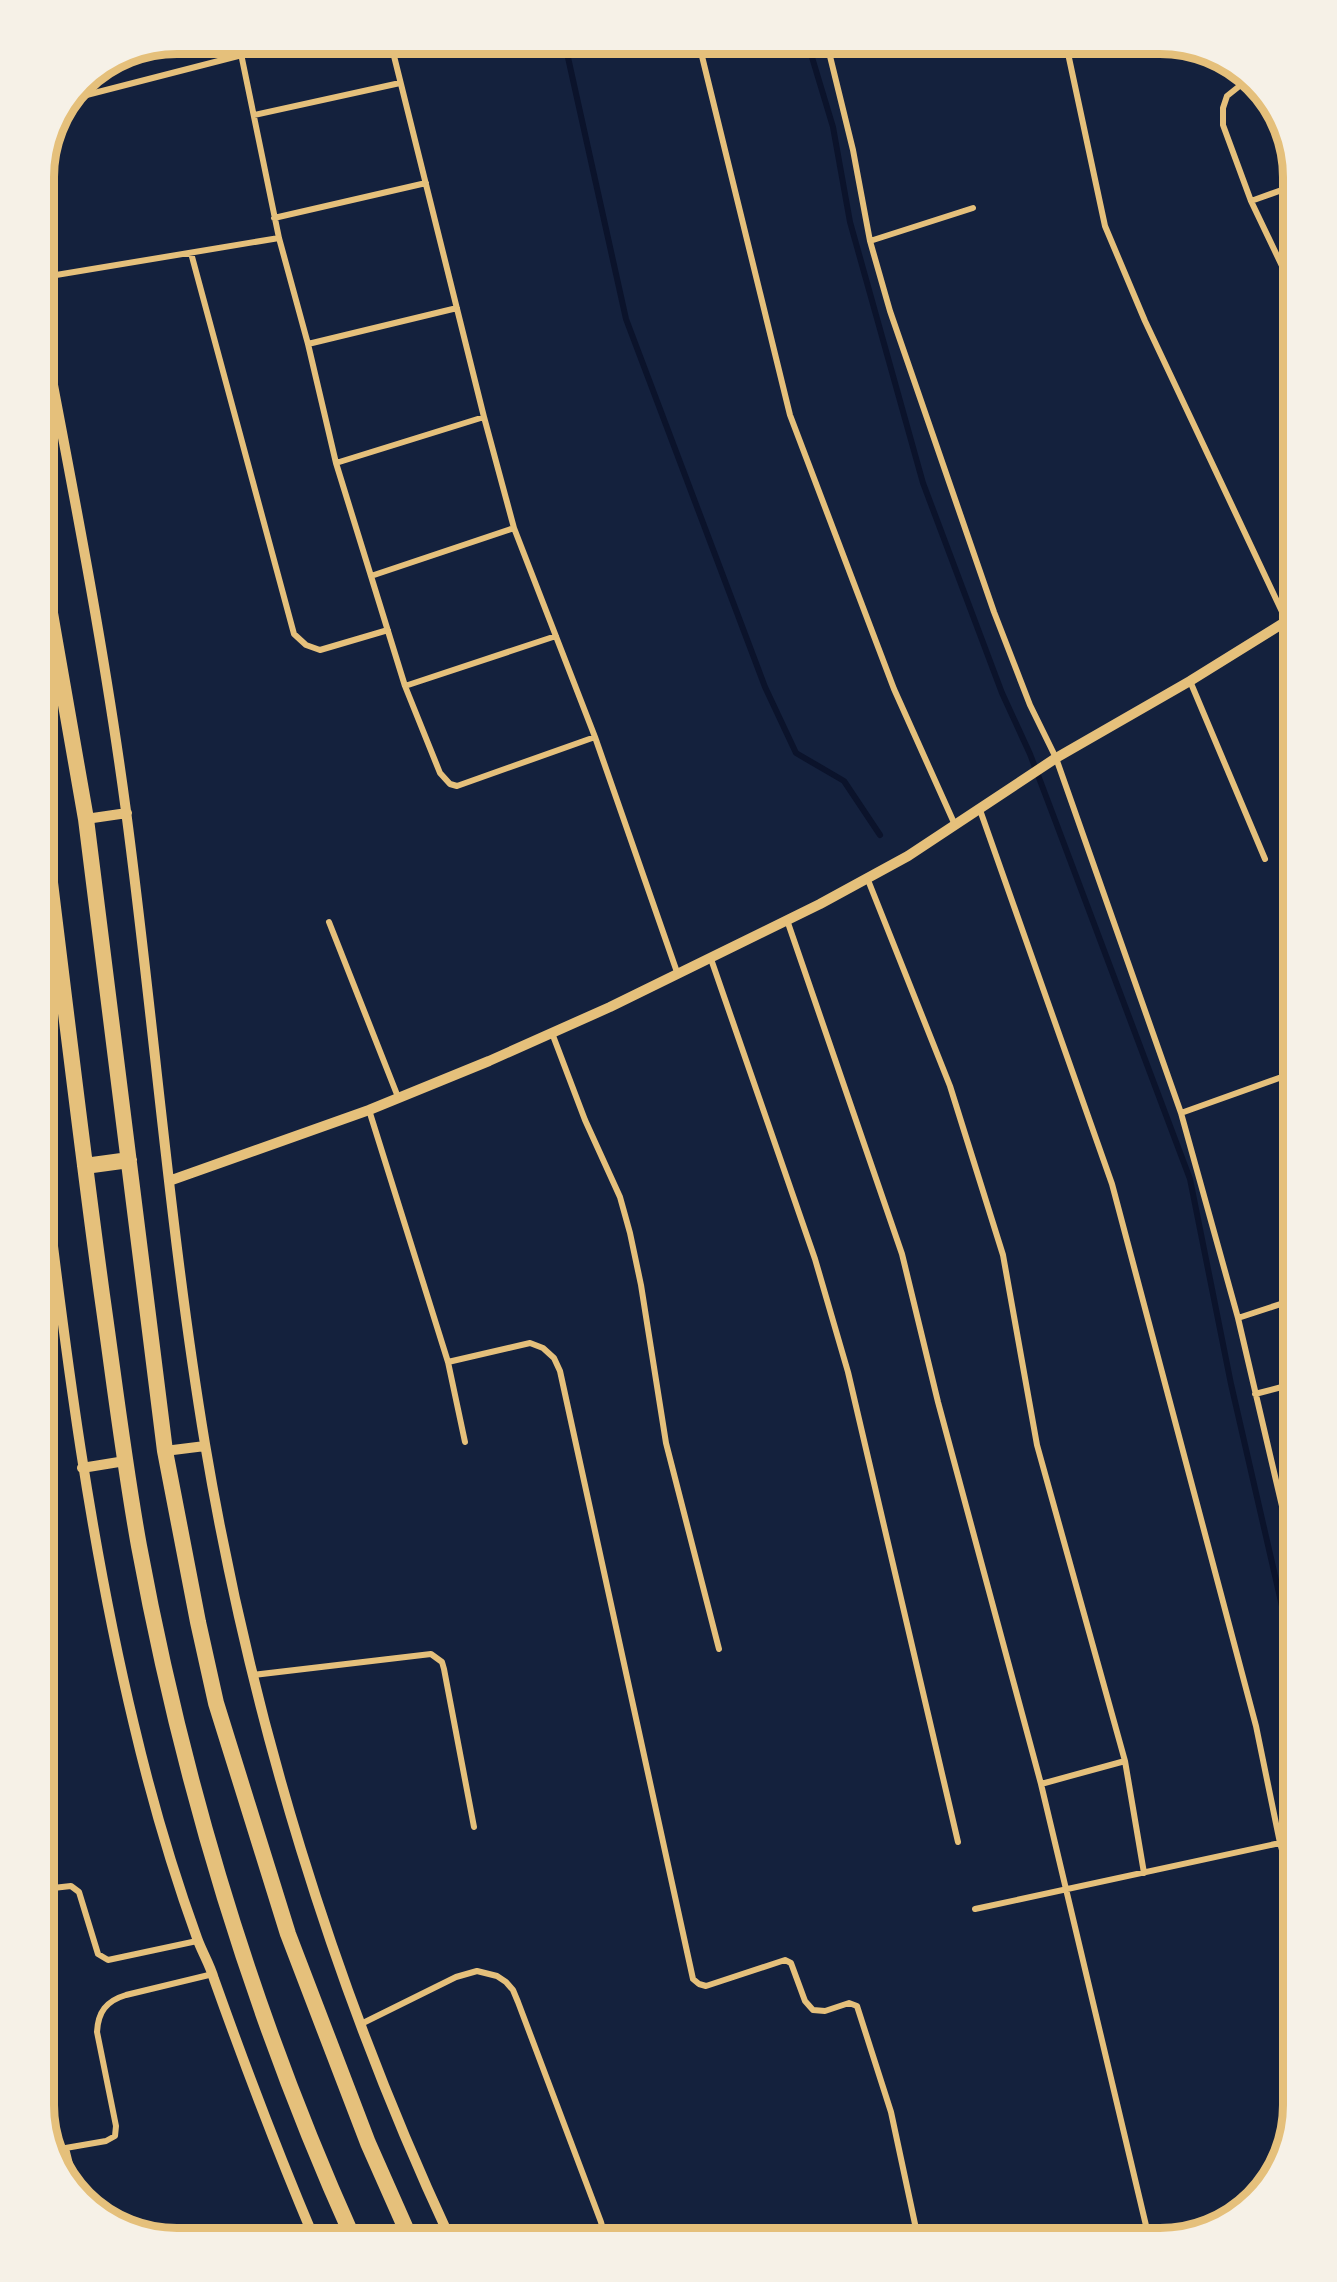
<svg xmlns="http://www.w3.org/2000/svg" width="1337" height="2282" viewBox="0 0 1337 2282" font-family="Figtree,sans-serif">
	<rect width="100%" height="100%" fill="#14213d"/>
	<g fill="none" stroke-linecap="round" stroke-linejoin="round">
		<path stroke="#0b132b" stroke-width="6" d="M565,44L626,319L765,687L796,753L844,781L880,835
			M808,44L833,127L850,222L923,483L1002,693L1030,754L1055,820L1190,1179L1231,1384L1293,1654"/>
		<path stroke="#e5c07b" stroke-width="6" d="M239,44L279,238L308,344L336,463L405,686L440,773L450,784L457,786L595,737
			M391,44L484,417L514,528L595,737L678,975
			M699,44L790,415L894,689L955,825
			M827,44L853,150L870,241L890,311L994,612L1030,705L1056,758L1181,1113L1238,1318L1293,1553
			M1066,44L1105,226L1145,321L1293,635
			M1247,80L1227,96L1223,108V125L1251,201L1293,289
			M71,99L242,55
			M254,115L400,83
			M1251,201L1293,186
			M274,218L426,183
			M870,241L973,208
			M191,253L294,634L306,645L320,650L388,630
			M44,277L279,238
			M308,344L457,308
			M336,463L484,417
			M371,576L514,528
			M1190,681L1265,859
			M405,686L556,636
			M980,810L1112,1184L1256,1726L1280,1843L1293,1889
			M868,880L950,1086L1003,1255L1037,1445L1125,1761L1144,1873
			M787,920L902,1254L938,1402L1041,1784L1149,2238
			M329,922L398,1097
			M711,959L815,1259L848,1372L958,1842
			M552,1033L585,1120L620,1197L630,1233L641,1285L666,1443L719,1649
			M369,1110L448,1362L465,1442
			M1181,1113L1293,1073
			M1238,1318L1293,1300
			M448,1362L530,1343L543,1348L554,1358L560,1371L693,1979L699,1984L706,1986L785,1960L791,1963L805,2001L813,2010L825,2011L849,2003L857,2006L891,2112L918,2238
			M1255,1394L1293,1384
			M253,1675L431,1654L442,1662L444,1669L474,1827
			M1041,1784L1125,1761
			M44,1889L71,1886L79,1892L98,1954L108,1960L197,1941
			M975,1909L1280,1843
			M361,2024L456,1977L477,1971L497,1976L506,1982L513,1990L518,2002L601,2222L603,2230L601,2238
			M66,2148L75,2184
			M54,2150L106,2141L115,2136L116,2126L97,2032C98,2012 106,2001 126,1995L213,1974"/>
		<path stroke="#e5c07b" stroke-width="10" d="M44,338C74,495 105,653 126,811C154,1022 170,1234 205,1444C251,1717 333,1987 450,2238
			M86,819L127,813
			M44,1172C66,1357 90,1543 134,1725C151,1797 172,1869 197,1938C202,1952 210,1965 214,1979C245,2066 278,2153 314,2238
			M169,1181L369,1110L489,1061L610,1007L820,904L908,856L1056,758L1190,681L1293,617
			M165,1451L205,1446
			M82,1468L125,1461"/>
		<path stroke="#e5c07b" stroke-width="16" d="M44,579L86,819L165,1451L198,1622L216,1703L288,1934L368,2143L410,2238
			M44,834C63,987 81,1141 102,1295C114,1379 124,1463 139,1546C183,1784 254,2018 353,2238
			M85,1166L129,1160"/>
	</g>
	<path d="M0 0H1337V2282H0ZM177 54H1160A123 123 0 0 1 1283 177V2105A123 123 0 0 1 1160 2228H177A123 123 0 0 1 54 2105V177A123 123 0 0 1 177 54Z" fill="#f6f1e7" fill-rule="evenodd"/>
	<path fill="none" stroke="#e5c07b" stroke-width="8" d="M177 54H1160A123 123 0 0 1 1283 177V2105A123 123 0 0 1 1160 2228H177A123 123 0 0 1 54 2105V177A123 123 0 0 1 177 54Z"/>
</svg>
